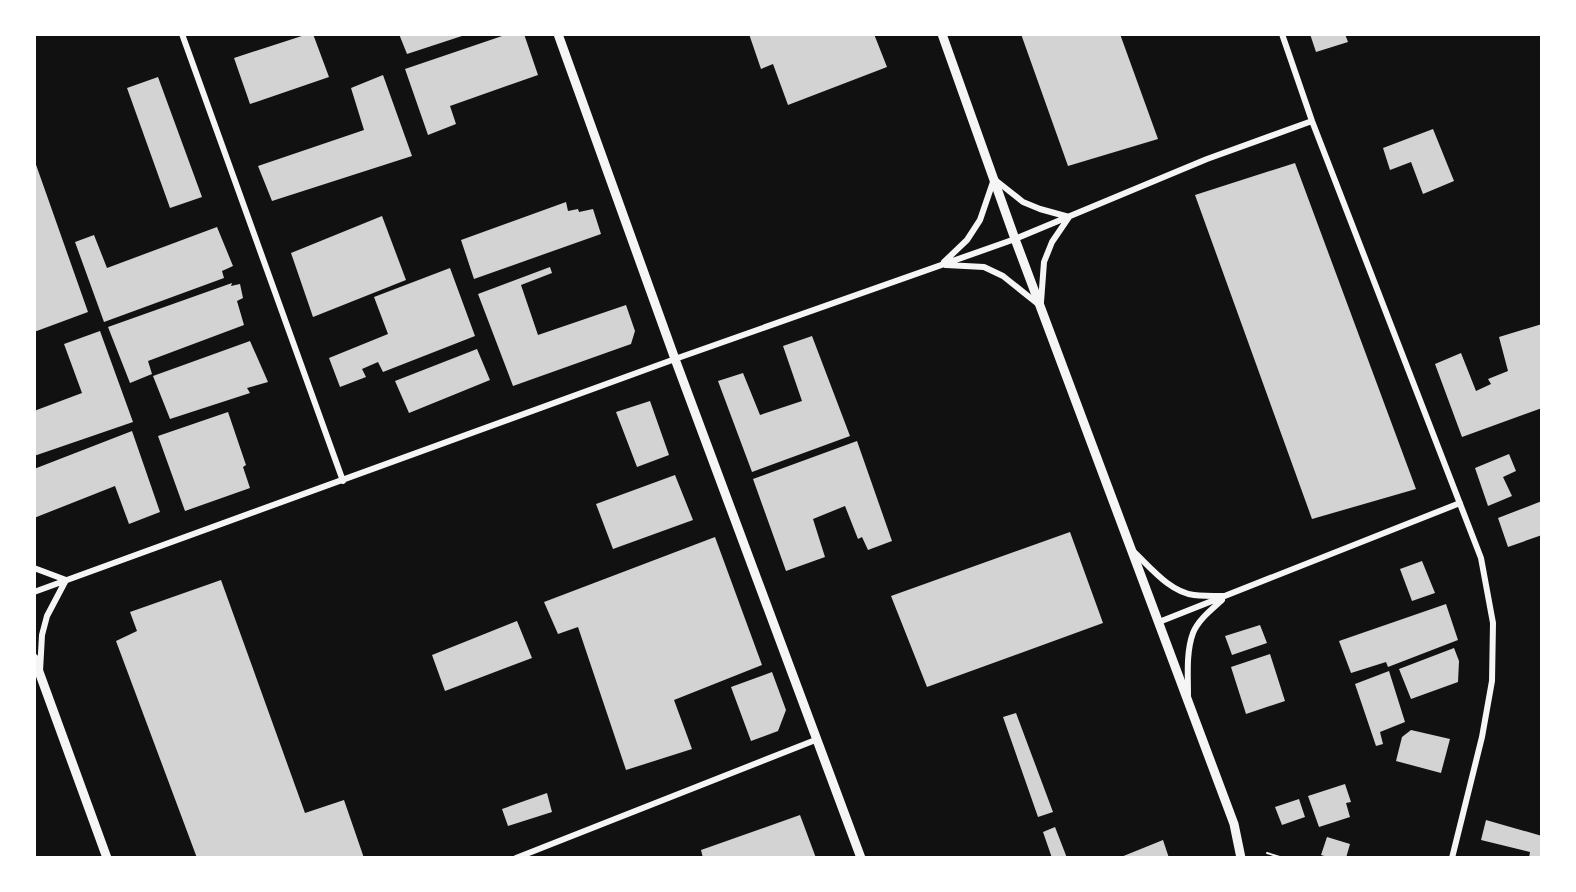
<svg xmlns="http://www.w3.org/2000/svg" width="1576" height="892" viewBox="0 0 1576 892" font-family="'PT Sans Narrow',sans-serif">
	<rect width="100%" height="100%" fill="#111"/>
	<path fill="#d3d3d3" d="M308,34H313L329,77L250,104L234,58Z
		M399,34H465V35L407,54Z
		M508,34H524L538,75L450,106L456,124L428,135L405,69Z
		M749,34H874L887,67L788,105L773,64L761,69Z
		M1021,34H1120L1158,139L1068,166Z
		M1310,34H1345L1348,42L1316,52Z
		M383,75L412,156L272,201L258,166L364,130L351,88Z
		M158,77L202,197L170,208L127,88Z
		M1433,129L1454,181L1423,194L1411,162L1390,170L1383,148Z
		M34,159L88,312L34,332Z
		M1295,163L1416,489L1312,519L1195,195Z
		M566,202L568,211L578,209L579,212L593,209L601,234L474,279L461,240Z
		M382,216L406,280L313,317L291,253Z
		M217,227L233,266L222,271L224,278L104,322L75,242L94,235L107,268Z
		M550,267L552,273L521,285L538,335L626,305L635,331L631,344L513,386L478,294Z
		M450,268L475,336L383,372L378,362L362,369L366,377L340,387L329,358L388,334L374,297Z
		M232,283L231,286L240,284L243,298L237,301L244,325L148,361L152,374L130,383L108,327Z
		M1542,324V408L1462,437L1435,364L1461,353L1476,391L1491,384L1488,379L1508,371L1499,337Z
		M100,331L133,422L34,456V411L82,393L64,344Z
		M812,336L850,436L752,472L718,381L743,373L760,415L802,401L783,346Z
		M250,341L268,382L247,388L250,393L170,419L153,376Z
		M477,349L490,380L409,413L395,381Z
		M650,401L669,455L637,467L616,412Z
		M228,412L246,465L243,467L250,488L185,511L158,436Z
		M132,431L160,512L129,524L115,486L34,518V469Z
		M857,441L892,541L868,550L862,537L858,539L845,506L813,519L825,557L786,571L753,479Z
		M1509,454L1516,471L1503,477L1512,496L1488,506L1475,468Z
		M675,475L693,520L613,549L596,504Z
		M1542,501V535L1508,547L1498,518Z
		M1070,532L1103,623L927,687L891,596Z
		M715,537L762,665L674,700L692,749L626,770L578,627L558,634L544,602Z
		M1422,561L1435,593L1412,601L1400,569Z
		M221,580L305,813L344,800L364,858H197L116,641L137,631L130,612Z
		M1446,604L1458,640L1388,667L1386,662L1351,673L1339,641Z
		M517,621L532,658L445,691L432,655Z
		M1260,625L1267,643L1232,655L1225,636Z
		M1454,648L1459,661L1458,682L1411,699L1399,669Z
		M1270,654L1285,701L1246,714L1231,667Z
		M1389,671L1405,722L1380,732L1383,744L1376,746L1355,684Z
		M772,672L786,710L778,731L751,741L731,687Z
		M1016,713L1053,812L1038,817L1003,717Z
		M1411,730L1450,739L1441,773L1396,761L1402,737Z
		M1345,784L1351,802L1346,803L1350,817L1319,827L1308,796Z
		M547,793L552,812L508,826L502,809Z
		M1299,799L1305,817L1282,825L1275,807Z
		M800,815L816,858H703L701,850Z
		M1486,820L1542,836V858H1529L1530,852L1481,840Z
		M1055,827L1067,858H1052L1043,832Z
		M1327,837L1350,844L1346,858H1331L1321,855Z
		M1163,840L1169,858H1121V857Z"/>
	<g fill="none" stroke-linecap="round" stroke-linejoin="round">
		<path stroke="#f5f5f5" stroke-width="2" d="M1267,853L1283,858"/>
		<path stroke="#f5f5f5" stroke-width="6" d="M182,34L343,481
			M1282,34L1312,121L1481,558L1493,623L1492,681L1482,737L1452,858
			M944,262L967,240L980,220L994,179L1023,202L1040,209L1069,217L1052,242L1044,262L1041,302
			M946,265L984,267L1003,276L1038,304
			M1134,552C1151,568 1170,592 1194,595C1203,596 1213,596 1223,596
			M34,568L66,580L47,616L42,635L40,671
			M34,592L675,359L1015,239L1207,159L1312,121
			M1159,622L1460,503
			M1188,695C1188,675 1186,652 1193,633C1198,620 1212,609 1222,600
			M516,858L818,739"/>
		<path stroke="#f5f5f5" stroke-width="9" d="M558,34L675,359L861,858
			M942,34L1015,239L1234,824L1241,858
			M34,658L107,858"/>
	</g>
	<rect width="1576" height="892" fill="none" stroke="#ffffff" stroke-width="72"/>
</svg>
